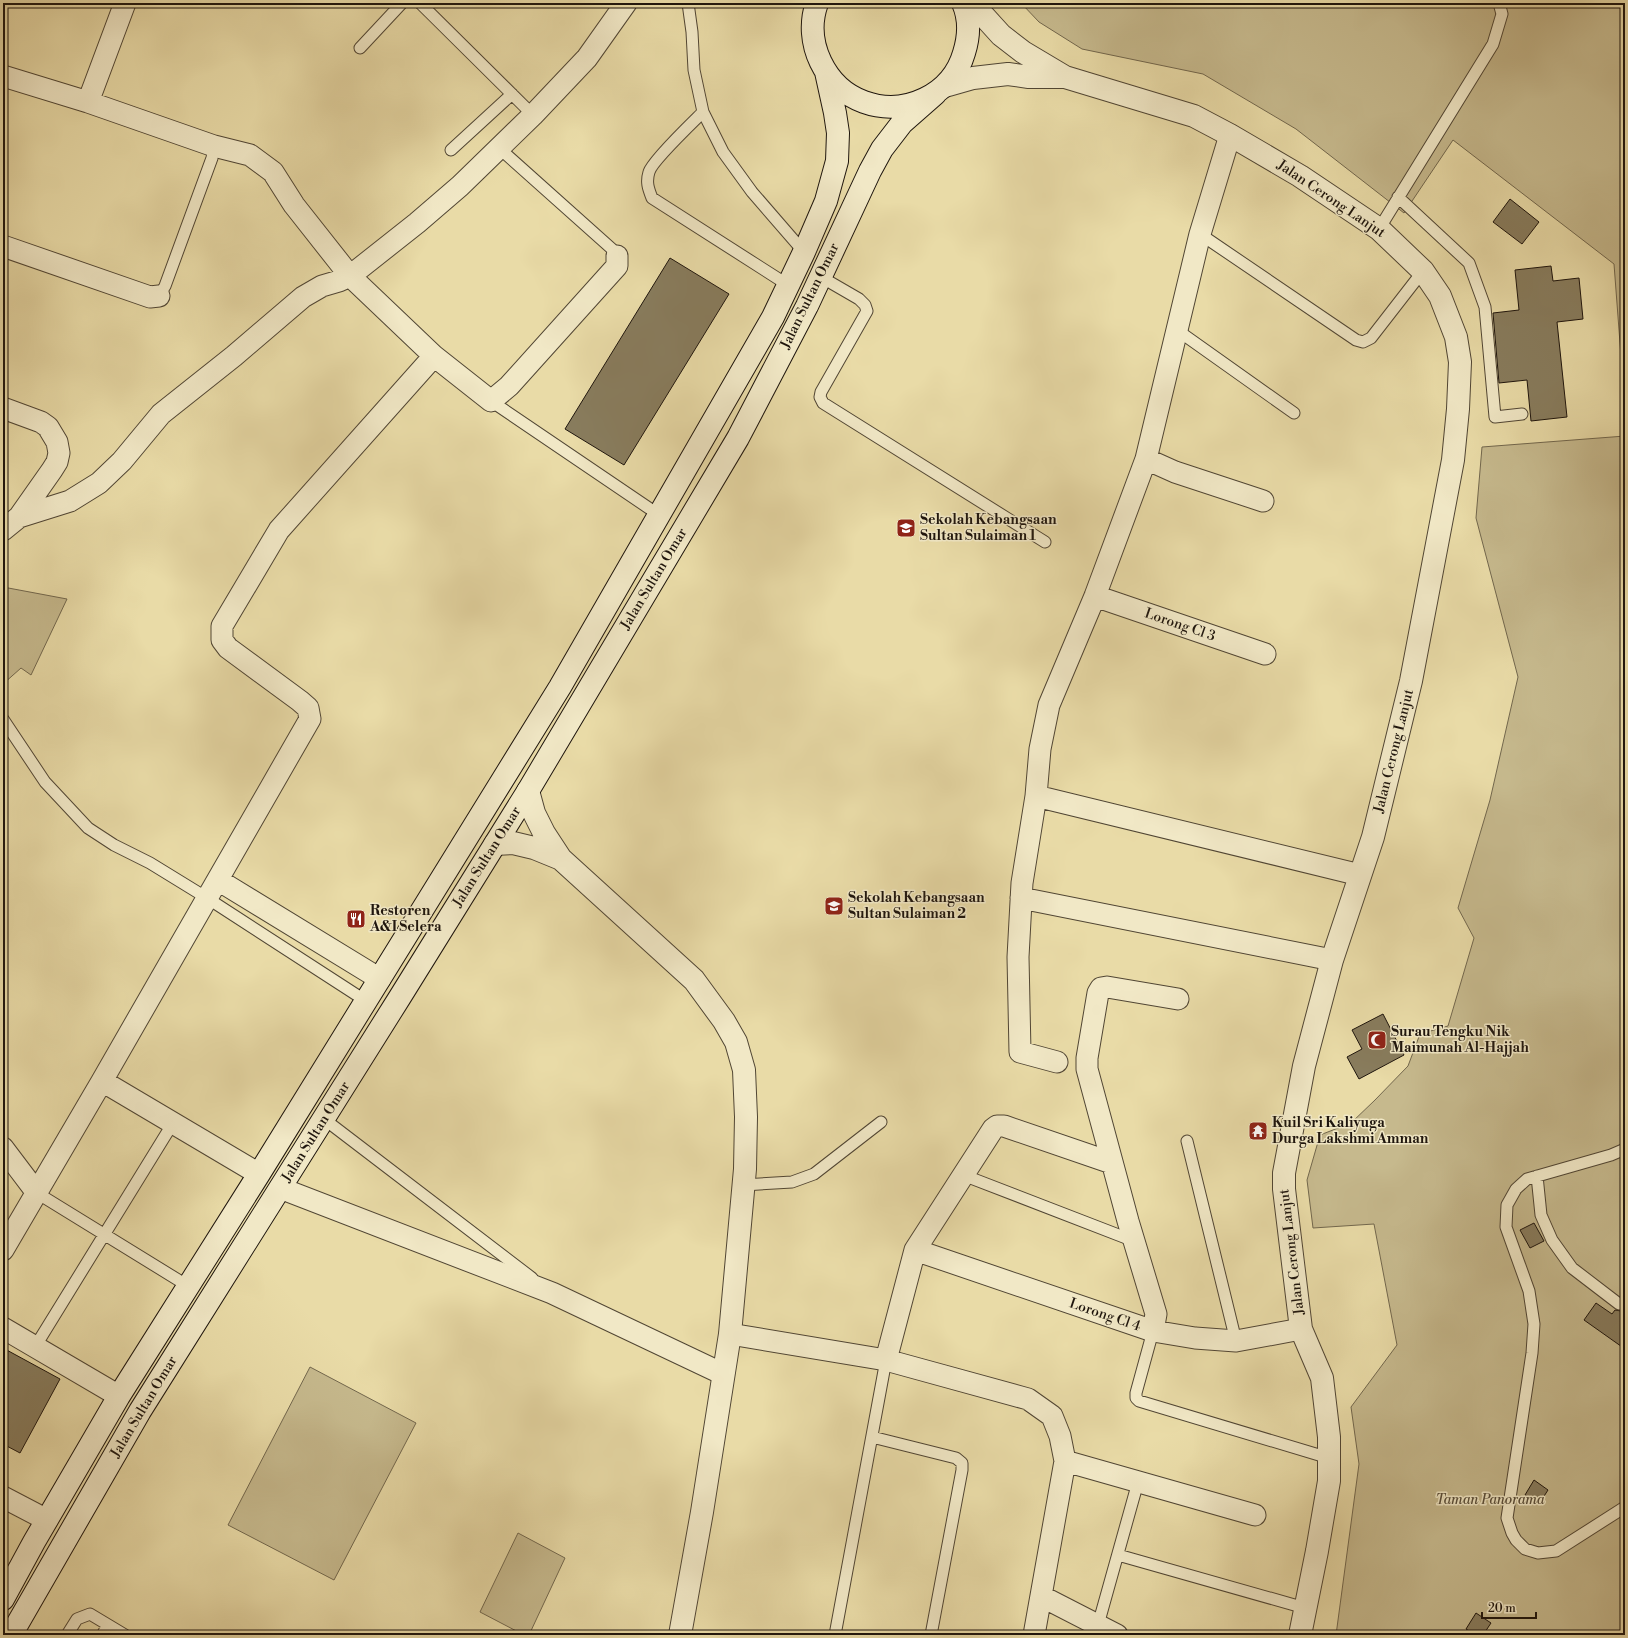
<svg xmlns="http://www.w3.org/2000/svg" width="1628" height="1638" viewBox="0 0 1628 1638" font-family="'Libre Bodoni',serif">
	<rect width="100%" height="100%" fill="#e9dba7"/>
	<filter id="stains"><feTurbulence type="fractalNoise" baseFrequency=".005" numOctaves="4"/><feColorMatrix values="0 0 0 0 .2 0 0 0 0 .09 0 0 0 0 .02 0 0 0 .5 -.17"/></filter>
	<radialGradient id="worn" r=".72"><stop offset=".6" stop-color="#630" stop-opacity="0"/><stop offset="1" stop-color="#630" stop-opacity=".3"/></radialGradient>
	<path fill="#c6b98d" stroke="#72674d" d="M1021,3H1625V409L1614,264L1453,140L1404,213L1296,129L1203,74L1082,49L1039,22Z
		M1625,436V1635H1336L1359,1464L1351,1407L1397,1345L1374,1224L1313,1228L1307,1180L1320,1135L1351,1123L1375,1100L1408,1066L1420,1034L1448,1026L1474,938L1458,908L1490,800L1518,677L1476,518L1482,447Z
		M3,587L67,599L31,675L21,668L3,684Z
		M310,1367L416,1423L334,1580L228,1525Z
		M518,1533L565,1558L529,1635H524L480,1612Z"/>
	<path fill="#887c5d" stroke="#1e150d" d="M1510,199L1539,222L1522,244L1493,222Z
		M670,258L729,294L624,465L565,429Z
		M1551,266L1553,281L1579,278L1583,319L1557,322L1567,417L1531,421L1527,380L1499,383L1493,313L1519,310L1515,270Z
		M1383,1014L1404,1055L1359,1079L1347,1057L1362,1049L1352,1030Z
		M1534,1223L1544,1241L1530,1248L1520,1230Z
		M1596,1303L1612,1314L1615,1310L1621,1311L1625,1307V1349L1584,1320Z
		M3,1348L60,1379L20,1453L3,1444Z
		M1534,1480L1548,1490L1539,1504L1525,1495Z
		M1476,1613L1491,1623L1483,1635H1476L1466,1629Z"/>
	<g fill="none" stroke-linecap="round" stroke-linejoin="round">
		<g stroke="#514634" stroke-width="13">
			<path id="service" d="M420,3L533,115
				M688,3L692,32L694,70L703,112L723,152L752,192L804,252
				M360,48L402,3
				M703,112C693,122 652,161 649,172C646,182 648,188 652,198L788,285
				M499,148L612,249L617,256
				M451,150L512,94
				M1398,197L1469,263L1485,307L1495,417L1522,414
				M1379,229L1493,44L1502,14L1499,3
				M1200,234L1356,340L1363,342L1371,338L1423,271
				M821,277L859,299L865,305L867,311L821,392L820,397L823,403L1045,542
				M159,296L165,286L212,158L214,146
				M1177,330L1294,413
				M491,401L659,515
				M3,719L45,782L88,828L114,845L150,863L207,898L366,1001
				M324,1119L532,1278
				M1187,1141L1236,1341
				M1625,1149L1611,1155L1527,1179L1516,1189L1507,1205L1506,1227L1529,1291L1534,1324L1532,1353L1507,1518L1512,1533L1516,1540L1525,1549L1538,1553L1556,1551L1625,1507
				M963,1175L1134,1241
				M1537,1176L1541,1215L1552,1240L1572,1268L1619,1304
				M743,1185L792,1182L814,1174L881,1122
				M37,1193L188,1286
				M1153,1331L1136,1393V1398L1139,1401L1329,1458
				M35,1347L173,1123
				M872,1437L956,1458L962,1463V1470L931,1635
				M1118,1555L1305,1608
				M1098,1625L1138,1482
				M67,1635L77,1619L90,1614L125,1635
				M102,1635L108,1625
				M835,1635L886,1360"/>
		</g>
		<g stroke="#514634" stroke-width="23">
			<path id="minor" d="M3,76L88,102L214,146L250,155L273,172L294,205L350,276L434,356L491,401L509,386L617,266V256
				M88,102L125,3
				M3,246L150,297L159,296
				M3,408L41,422L48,427L57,442L59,453L57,462L52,470L19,517
				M1146,459L1175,472L1263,501
				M3,530L19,517L70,501L99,483L122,461L161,414L234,356L303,297L322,286L339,281L350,276L417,223L460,186L533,115L587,58L626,3
				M1095,596L1265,654
				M1036,796L1360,875
				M218,880L380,979
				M1021,898L1332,960
				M1057,1062L1020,1052L1018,957L1022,883L1036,796L1040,749L1049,705L1095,596L1146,459L1200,234L1230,135
				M102,1081L259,1174
				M3,1148L37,1193
				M280,1188L552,1293L723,1374
				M3,1250L102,1081L310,719L308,708L300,701L228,648L222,640V626L279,530L434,356
				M915,1250L1153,1331L1195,1338L1236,1341L1301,1329
				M3,1328L119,1396
				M1153,1331L1156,1314L1128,1221L1087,1069V1058L1098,993L1101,988L1107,987L1178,999
				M730,1334L886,1360L1028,1399L1052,1416L1060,1436L1065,1461
				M886,1360L915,1250L993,1129L997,1126H1004L1112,1163
				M3,1497L47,1520
				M1041,1596L1117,1635
				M1034,1635L1065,1461L1255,1515"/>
		</g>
		<g stroke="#514634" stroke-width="24">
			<path id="tertiary" d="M972,3L1001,35L1023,52L1065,77L1194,116L1230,135L1300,176L1379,229L1423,271L1440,296L1456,337L1460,362L1458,409L1453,460L1411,681L1373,837L1332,960L1304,1066L1284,1173V1189L1301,1329L1322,1378L1329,1437V1481L1317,1551L1300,1635
				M945,86L973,78L1008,74L1029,77H1064
				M528,791L534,813L544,833L561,859L694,980L724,1021L736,1042L744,1070L746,1117L745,1169L730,1334L702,1512L680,1635
				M495,844L513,843L534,848L561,859"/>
		</g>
		<g stroke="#1e150d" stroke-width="24">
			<path id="secondary" d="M817,3C803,42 825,88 864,102C905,117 952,95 964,53C969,37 970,19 963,3
				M3,1599L34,1542L119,1396L259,1174L560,687L773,317L804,252L826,201L837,161L838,133L835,113L826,72
				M11,1635L140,1411L400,997L528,791L738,438L807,306L870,171L882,149L902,123L935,94"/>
		</g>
		<use href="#service" stroke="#f1e8c6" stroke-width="11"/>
		<use href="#minor" stroke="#f1e8c6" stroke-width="21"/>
		<use href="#tertiary" stroke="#f1e8c6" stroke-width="22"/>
		<use href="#secondary" stroke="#f1e8c6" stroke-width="22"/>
	</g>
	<defs>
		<g id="school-square" transform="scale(1)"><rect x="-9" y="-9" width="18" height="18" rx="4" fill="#8f2418" stroke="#f1e8c6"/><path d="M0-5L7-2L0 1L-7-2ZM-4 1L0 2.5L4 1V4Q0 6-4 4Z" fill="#fff"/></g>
		<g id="restaurant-square" transform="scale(1)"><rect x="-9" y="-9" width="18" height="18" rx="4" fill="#8f2418" stroke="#f1e8c6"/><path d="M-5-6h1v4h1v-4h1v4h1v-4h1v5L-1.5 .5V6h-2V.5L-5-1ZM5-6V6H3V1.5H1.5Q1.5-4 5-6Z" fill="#fff"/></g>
		<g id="mosque-square" transform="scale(1)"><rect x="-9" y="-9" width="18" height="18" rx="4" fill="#8f2418" stroke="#f1e8c6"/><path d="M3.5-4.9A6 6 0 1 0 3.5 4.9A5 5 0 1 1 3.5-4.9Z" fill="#fff"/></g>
		<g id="temple-square" transform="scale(1)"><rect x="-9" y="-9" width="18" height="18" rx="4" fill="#8f2418" stroke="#f1e8c6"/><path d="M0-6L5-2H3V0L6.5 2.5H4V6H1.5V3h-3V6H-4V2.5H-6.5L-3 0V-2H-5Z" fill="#fff"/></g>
	</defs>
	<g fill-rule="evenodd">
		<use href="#school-square" x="906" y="528"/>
		<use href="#school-square" x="834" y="906"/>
		<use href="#restaurant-square" x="356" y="919"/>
		<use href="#mosque-square" x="1377" y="1040"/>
		<use href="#temple-square" x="1258" y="1131"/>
	</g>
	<g text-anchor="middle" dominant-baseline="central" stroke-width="3" stroke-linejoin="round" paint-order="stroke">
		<g font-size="14" fill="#1e150d" stroke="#f1e8c6">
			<text transform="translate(1331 199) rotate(34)">Jalan Cerong Lanjut</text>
			<text transform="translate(810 296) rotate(-64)">Jalan Sultan Omar</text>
			<text transform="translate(654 579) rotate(-59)">Jalan Sultan Omar</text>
			<text transform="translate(1180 625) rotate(19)">Lorong Cl 3</text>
			<text transform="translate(1394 751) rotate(-76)">Jalan Cerong Lanjut</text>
			<text transform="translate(487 857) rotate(-58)">Jalan Sultan Omar</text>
			<text transform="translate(316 1132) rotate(-58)">Jalan Sultan Omar</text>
			<text transform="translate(1292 1252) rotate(-97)">Jalan Cerong Lanjut</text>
			<text transform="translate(1105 1315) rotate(19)">Lorong Cl 4</text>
			<text transform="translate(144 1407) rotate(-59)">Jalan Sultan Omar</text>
		</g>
		<g font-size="14" font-weight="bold" fill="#1e150d" stroke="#f1e8c6" text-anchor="start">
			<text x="920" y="520">Sekolah Kebangsaan<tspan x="920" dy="16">Sultan Sulaiman 1</tspan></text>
			<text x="848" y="898">Sekolah Kebangsaan<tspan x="848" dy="16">Sultan Sulaiman 2</tspan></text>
			<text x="370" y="911">Restoren<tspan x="370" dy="16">A&amp;I Selera</tspan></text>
			<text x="1391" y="1032">Surau Tengku Nik<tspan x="1391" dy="16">Maimunah Al-Hajjah</tspan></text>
			<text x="1272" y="1123">Kuil Sri Kaliyuga<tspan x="1272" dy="16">Durga Lakshmi Amman</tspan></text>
		</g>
		<g font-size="14" font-style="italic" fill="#594e3a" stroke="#f1e8c6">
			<text x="1490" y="1500">Taman Panorama</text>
		</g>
	</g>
	<rect width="1628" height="1638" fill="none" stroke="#e9dba7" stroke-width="16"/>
	<rect x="4" y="4" width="1620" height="1630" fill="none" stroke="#1e150d" stroke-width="2"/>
	<rect x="8" y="8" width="1612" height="1622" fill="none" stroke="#1e150d"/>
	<path d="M1482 1612v6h54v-6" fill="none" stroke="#1e150d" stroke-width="2"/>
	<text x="1488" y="1612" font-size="12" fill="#1e150d" stroke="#f1e8c6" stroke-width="3" paint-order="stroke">20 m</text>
	<rect width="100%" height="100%" filter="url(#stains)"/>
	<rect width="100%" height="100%" fill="url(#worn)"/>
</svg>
